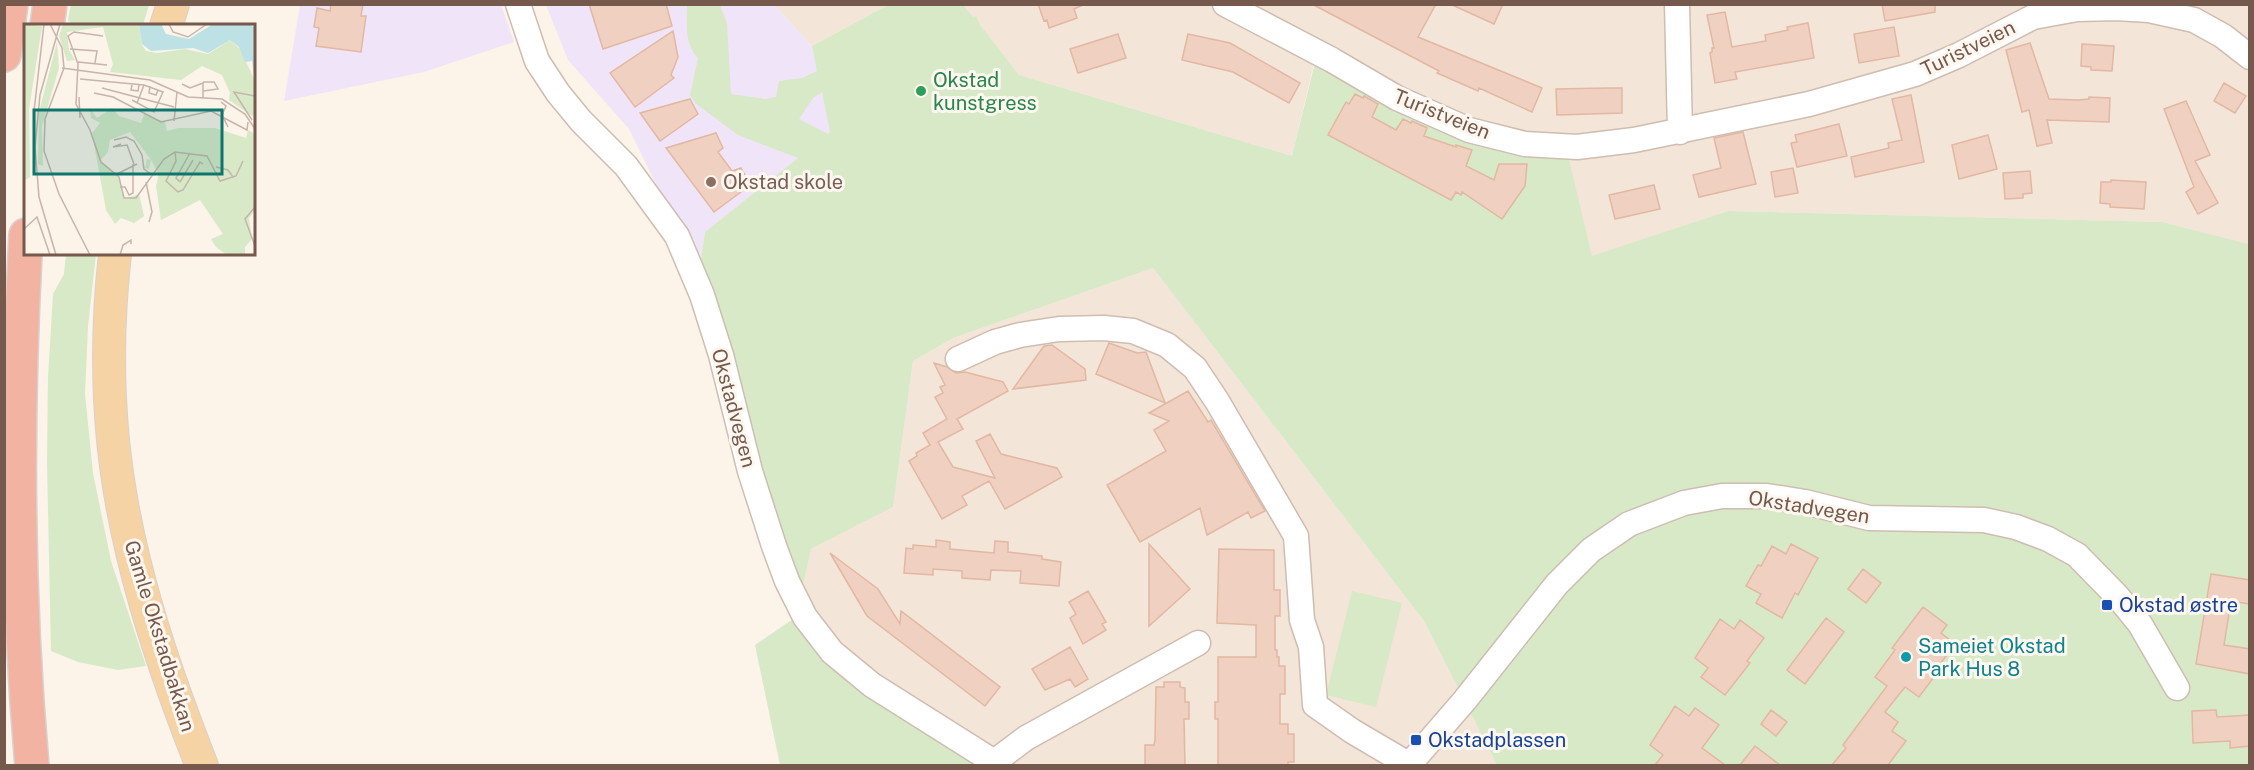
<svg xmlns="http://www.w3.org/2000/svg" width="2254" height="770" viewBox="0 0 2254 770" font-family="'Public Sans',sans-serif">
	<rect width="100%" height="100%" fill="#fcf3e9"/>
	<path fill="#f3e5d7" d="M774,5H888L812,46Z
		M963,5H2249V244L2162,222L1728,211L1592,257L1567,150L1423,103L1318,46L1292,156L1019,75Z
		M1153,268L1424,621L1497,765H995L796,617L811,549L893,507L913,361L953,338Z"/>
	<path fill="#f0e5f8" d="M300,5H501L514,42L424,72L284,101Z
		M546,5H774L812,46L831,132L705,232L699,272L629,129L568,60Z"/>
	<path fill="#d7e9c7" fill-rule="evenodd" d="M71,4H149V5L143,25L73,26L68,20Z
		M687,5H720L727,23L731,94L765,99L776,97L779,81L802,78L817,71L812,46L888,5H963L973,17L976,16L980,25L1019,75L1292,156L1319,46L1423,103L1567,150L1592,256L1728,211L2162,222L2249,244V765H1497L1424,621L1153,268L953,338L913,361L893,507L811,549L796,617L995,765H780L755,645L796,617L699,272L705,232L798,158L738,135L695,103L690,95L698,58C684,44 687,23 687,5ZM822,92L830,132L828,134L799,119L813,98Z
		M66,254H96L88,326L85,394L93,473L111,561L146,666L118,670L78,662L51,651L47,462L48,378L53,294L64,274Z
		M1352,591L1402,603L1376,707L1326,695Z"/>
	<path fill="#f0d1c1" stroke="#e2b7a3" stroke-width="1.5" d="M331,4H363L361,16H366L361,52L316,46L319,28L314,27L317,8L330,11Z
		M589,4H666L672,26L603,49Z
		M1038,4H1083V5L1074,9L1077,18L1049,28L1047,20L1044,21Z
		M1312,4H1436L1418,37L1542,88L1532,112L1479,88L1478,91L1437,73L1439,71Z
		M1450,4H1503L1494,24Z
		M1882,4H1935V12L1885,21Z
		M1725,12L1732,47L1766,41L1765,35L1788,30L1787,27L1808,23L1814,58L1735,72L1737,79L1715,83L1710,53L1712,52V48H1714L1707,15Z
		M1894,27L1899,56L1859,63L1854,34Z
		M673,31L678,57L671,75L674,78L635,107L610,73Z
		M1118,34L1126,58L1078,73L1070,49Z
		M1188,34L1230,43L1300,83L1289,103L1233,72L1182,60Z
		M2030,43L2049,99L2078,100L2089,99V97L2110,98L2109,122L2047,120L2052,143L2037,146L2029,110L2022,112L2006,50Z
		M2082,44L2114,46L2112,71L2091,70V67L2081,66Z
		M2224,83L2246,96L2235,113L2214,101Z
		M1609,88H1622V113L1557,115L1556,89Z
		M1355,94L1363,98L1364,96L1378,104L1372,117L1396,130L1403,119L1411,123L1412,121L1427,128L1424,136L1456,147V145L1472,150L1466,166L1494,180L1499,164H1527L1525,186L1502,219L1462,192L1461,195L1456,192L1451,200L1328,135L1346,102L1349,104Z
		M1911,95L1924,162L1855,177L1851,157L1889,148L1888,143L1902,140L1892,99Z
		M690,99L698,114L660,141L640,113Z
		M2186,101L2210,155L2195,161L2218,203L2198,214L2186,192L2194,187L2164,109Z
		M1839,124L1847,156L1797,167L1791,143L1797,142L1795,135Z
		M1743,132L1756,184L1699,197L1693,175L1721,168L1714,138Z
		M716,133L723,148L718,152L732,171L741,168L749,182L743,187L745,189L714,212L666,148Z
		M1988,135L1997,169L1959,179L1952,145Z
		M1793,168L1798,193L1775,197L1771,172Z
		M2030,171L2032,193L2023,194V198L2005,199L2003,173Z
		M2111,180L2146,182L2144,209L2110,207V204L2100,203L2101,182H2111Z
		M1654,185L1660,209L1615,219L1609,195Z
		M1109,343L1137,353L1146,352L1165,403L1096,374Z
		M1052,345L1085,369L1086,380L1013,389L1044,346Z
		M934,363L947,367L956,373L965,372L1003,382L1008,391L957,419L963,429L938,442L953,467L995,478L976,441L990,434L1001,454L1057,468L1062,477L1005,509L989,481L962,496L967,505L942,519L909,461L917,456L916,453L930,445L923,433L947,419L935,397L943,393L940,387L945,385Z
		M1188,391L1208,422L1211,420L1265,511L1251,518L1248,512L1207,535L1200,508L1140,542L1107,485L1166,451L1154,430L1169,421L1149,413Z
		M936,540L950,542V549L994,553L995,541L1008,542V552L1042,556V559L1061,562L1059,586L1020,583L1021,571L991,570L990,580L962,578V571L933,569V575L904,573L906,548L913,549V545L936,547Z
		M1149,544L1190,589L1149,626Z
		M1791,544L1818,558L1798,595L1795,593L1782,618L1756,603L1761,594L1746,586L1758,565L1761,566L1772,546L1786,554Z
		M1219,549L1274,550V590H1280V616H1275V650H1277V657H1279V666H1285V694H1280V724H1288V734H1294V762H1288V765H1218V719H1215V702H1218V657H1256V625L1217,623Z
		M830,553L878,589L900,624L901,611L1000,687L985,706L867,616Z
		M1863,569L1881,583L1866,603L1848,589Z
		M2211,574L2250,580V604L2231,601L2224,645L2250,649V674L2196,664Z
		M1088,591L1106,622L1102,624L1106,630L1083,644L1070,618L1076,614L1069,602Z
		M1923,607L1947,625L1941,633L1955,644L1932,675L1934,677L1919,697L1905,687L1885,712L1898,722L1892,731L1906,741L1888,765H1832L1846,748L1843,745L1887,686L1875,677L1895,650L1892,648Z
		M1826,618L1844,632L1805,684L1787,670Z
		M1720,619L1734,629L1740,620L1764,638L1747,661L1750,663L1725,695L1701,677L1708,668L1695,658Z
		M1070,647L1088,679L1075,687L1070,679L1045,690L1032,669Z
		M1164,682H1180V687L1185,688V702H1189V719H1184L1185,765H1145V745H1154L1155,740L1156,687H1164Z
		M1675,706L1689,716L1695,708L1719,725L1702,748L1725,765H1655L1663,755L1650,745Z
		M1771,710L1787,722L1776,736L1761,724Z
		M2216,710L2217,717L2250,715V746L2230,748V741L2193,743L2192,711Z
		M1755,746L1780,765H1740Z"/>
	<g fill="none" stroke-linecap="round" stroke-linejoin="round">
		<g stroke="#cfbdb1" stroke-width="27">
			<path id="minor" d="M518,4L537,61L558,93L581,121L626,166L677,236L702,295L721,355L750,471L774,546L787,581L805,617L832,652L872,685L994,762L996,766
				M1225,4L1332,60L1397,98L1469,130L1525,144L1577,147L1634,140L1809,104L1915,74L1959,55L2033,17L2077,9L2116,8L2149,10L2194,20L2223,36L2250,57
				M1677,4L1680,132
				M958,359L995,342L1020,335L1059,329L1104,328L1133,331L1167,345L1195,368L1217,401L1296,536L1302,620L1311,647L1315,705L1352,731L1408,764
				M994,762L1026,738L1198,643
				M1408,766L1465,700L1557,584L1591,550L1629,524L1684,503L1722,496H1767L1805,502L1869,518L1984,520L2016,527L2048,539L2077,555L2118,597L2140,624L2177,688"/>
		</g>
		<g stroke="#d8d1cd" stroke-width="34">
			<path id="major" d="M166,26L173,4
				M115,254C108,316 107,378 113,440C124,552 161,662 202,766"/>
		</g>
		<g stroke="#d8d1cd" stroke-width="36">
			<path id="highway" d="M47,26L50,4
				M4,55L11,4
				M26,235C16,415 16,586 32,766"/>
		</g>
		<use href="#minor" stroke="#fff" stroke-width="24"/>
		<use href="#major" stroke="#f6d3a5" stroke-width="32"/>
		<use href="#highway" stroke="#f2b3a3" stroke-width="33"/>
	</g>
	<circle fill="#2e9e5b" stroke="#fef7ef" stroke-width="2" cx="921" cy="91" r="6"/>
	<circle fill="#8d6e63" stroke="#fef7ef" stroke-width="2" cx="711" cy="182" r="6"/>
	<g fill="#1a4fb4" stroke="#fef7ef" stroke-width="2">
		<rect x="2101" y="599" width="12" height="12" rx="3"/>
		<rect x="1410" y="734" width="12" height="12" rx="3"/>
	</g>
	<circle fill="#0f9aa8" stroke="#fef7ef" stroke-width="2" cx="1906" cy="657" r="6"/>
	<g text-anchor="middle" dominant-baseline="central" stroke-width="6" stroke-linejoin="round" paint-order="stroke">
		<g font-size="20" fill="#75594d" stroke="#fef7ef">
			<text transform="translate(1968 48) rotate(-26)">Turistveien</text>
			<text transform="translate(1442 114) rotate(22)">Turistveien</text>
			<text transform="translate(734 408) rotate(75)">Okstadvegen</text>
			<text transform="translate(1809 507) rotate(9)">Okstadvegen</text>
			<text transform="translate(160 636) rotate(73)">Gamle Okstadbakkan</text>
		</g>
		<g font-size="20" fill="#27864d" stroke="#fef7ef" text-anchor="start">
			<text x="933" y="80">Okstad<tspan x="933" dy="23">kunstgress</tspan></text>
		</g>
		<g font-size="20" fill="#785e54" stroke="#fef7ef" text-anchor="start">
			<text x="723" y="182">Okstad skole</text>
		</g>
		<g font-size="20" fill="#164399" stroke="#fef7ef" text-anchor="start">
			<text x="2119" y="605">Okstad østre</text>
			<text x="1428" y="740">Okstadplassen</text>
		</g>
		<g font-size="20" fill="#0d838f" stroke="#fef7ef" text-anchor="start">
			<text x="1918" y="646">Sameiet Okstad<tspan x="1918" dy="23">Park Hus 8</tspan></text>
		</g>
	</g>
	<g transform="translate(24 24)">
		<rect width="231" height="231" fill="#fcf3e9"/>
		<path d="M0,0L18,2L5,85L6,153L0,157ZM39,0H115L118,21L122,27L133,29L161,25L184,30L206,16L216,25L231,57V94L205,76L206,69L198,51L178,42L157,56L86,48L89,40L79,3L43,8L45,26L51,36L43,37L35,12ZM33,18L35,44L18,102L19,142L14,140L15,88ZM66,84L73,94L88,84L95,92L117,99L120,90L141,98L143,107L154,104H191L222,114L224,106L231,110V186L225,194L228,215L221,223V231H203L192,223L187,215L199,210L176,176L137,196L132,162L135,150L127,136L125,145L121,144L123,135L127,136L106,108L86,116L84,128L76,137L95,154L101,175L115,170L120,192L110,199L97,194L91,200L82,186L68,109L76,99L67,94Z" fill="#d7e9c7"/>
		<path d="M115,0H137L142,10L165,15L189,0H225L231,4V58L228,37L221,38L215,23L206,16L184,29L169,24L127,27L118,20Z" fill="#bde1e5"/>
		<path fill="none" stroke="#c6b5ab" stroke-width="1.5" d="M26,0L38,24L40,44M145,0L149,8L164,13L183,0M79,12L50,8L44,12L54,40L52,80L66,106L77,138L95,153L100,174H112L140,135L151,128L183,132L196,157L212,152L219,137M46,25L73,27L71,39M54,38L83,41M38,44L126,56L164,73L198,75L221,90L231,105M40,44L21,95L20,127L35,170L66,231M56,55L120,61L139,68L130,88L108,76M158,60L166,64L179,59M108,61L107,66L114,67L115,61M126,62L125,69L132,71L134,66M78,64L150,83M179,67L194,65L190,58H180L179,59V74M70,69L89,73L137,98L187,87L223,106L224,98M55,73L56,94M197,78L202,82L198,91L204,103M113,79L120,61M10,87L20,0M228,96L210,68L231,72M150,97L153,68M90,116L102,113L110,117L118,131L120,145L127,150M97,120L89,123L103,121L110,140M151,128L152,137L142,157L154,168L159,166L176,138L179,140M192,143L204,146L209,153M93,150L113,140M122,158L128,188L125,198M156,158L152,154L166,129M156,158L169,136M96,163H101L105,171L109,169V140M231,183L221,195L231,222M0,205L13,193L26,231M32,231L15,173L11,123L16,71L36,0M96,231L99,221L107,216V220"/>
		<path fill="#0f766e" fill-opacity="0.15" stroke="#0f766e" stroke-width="3" d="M10,86H198V150H10Z"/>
		<rect width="231" height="231" fill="none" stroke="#75594d" stroke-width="3"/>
	</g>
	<rect width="2254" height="770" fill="none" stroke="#75594d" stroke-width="12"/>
</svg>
